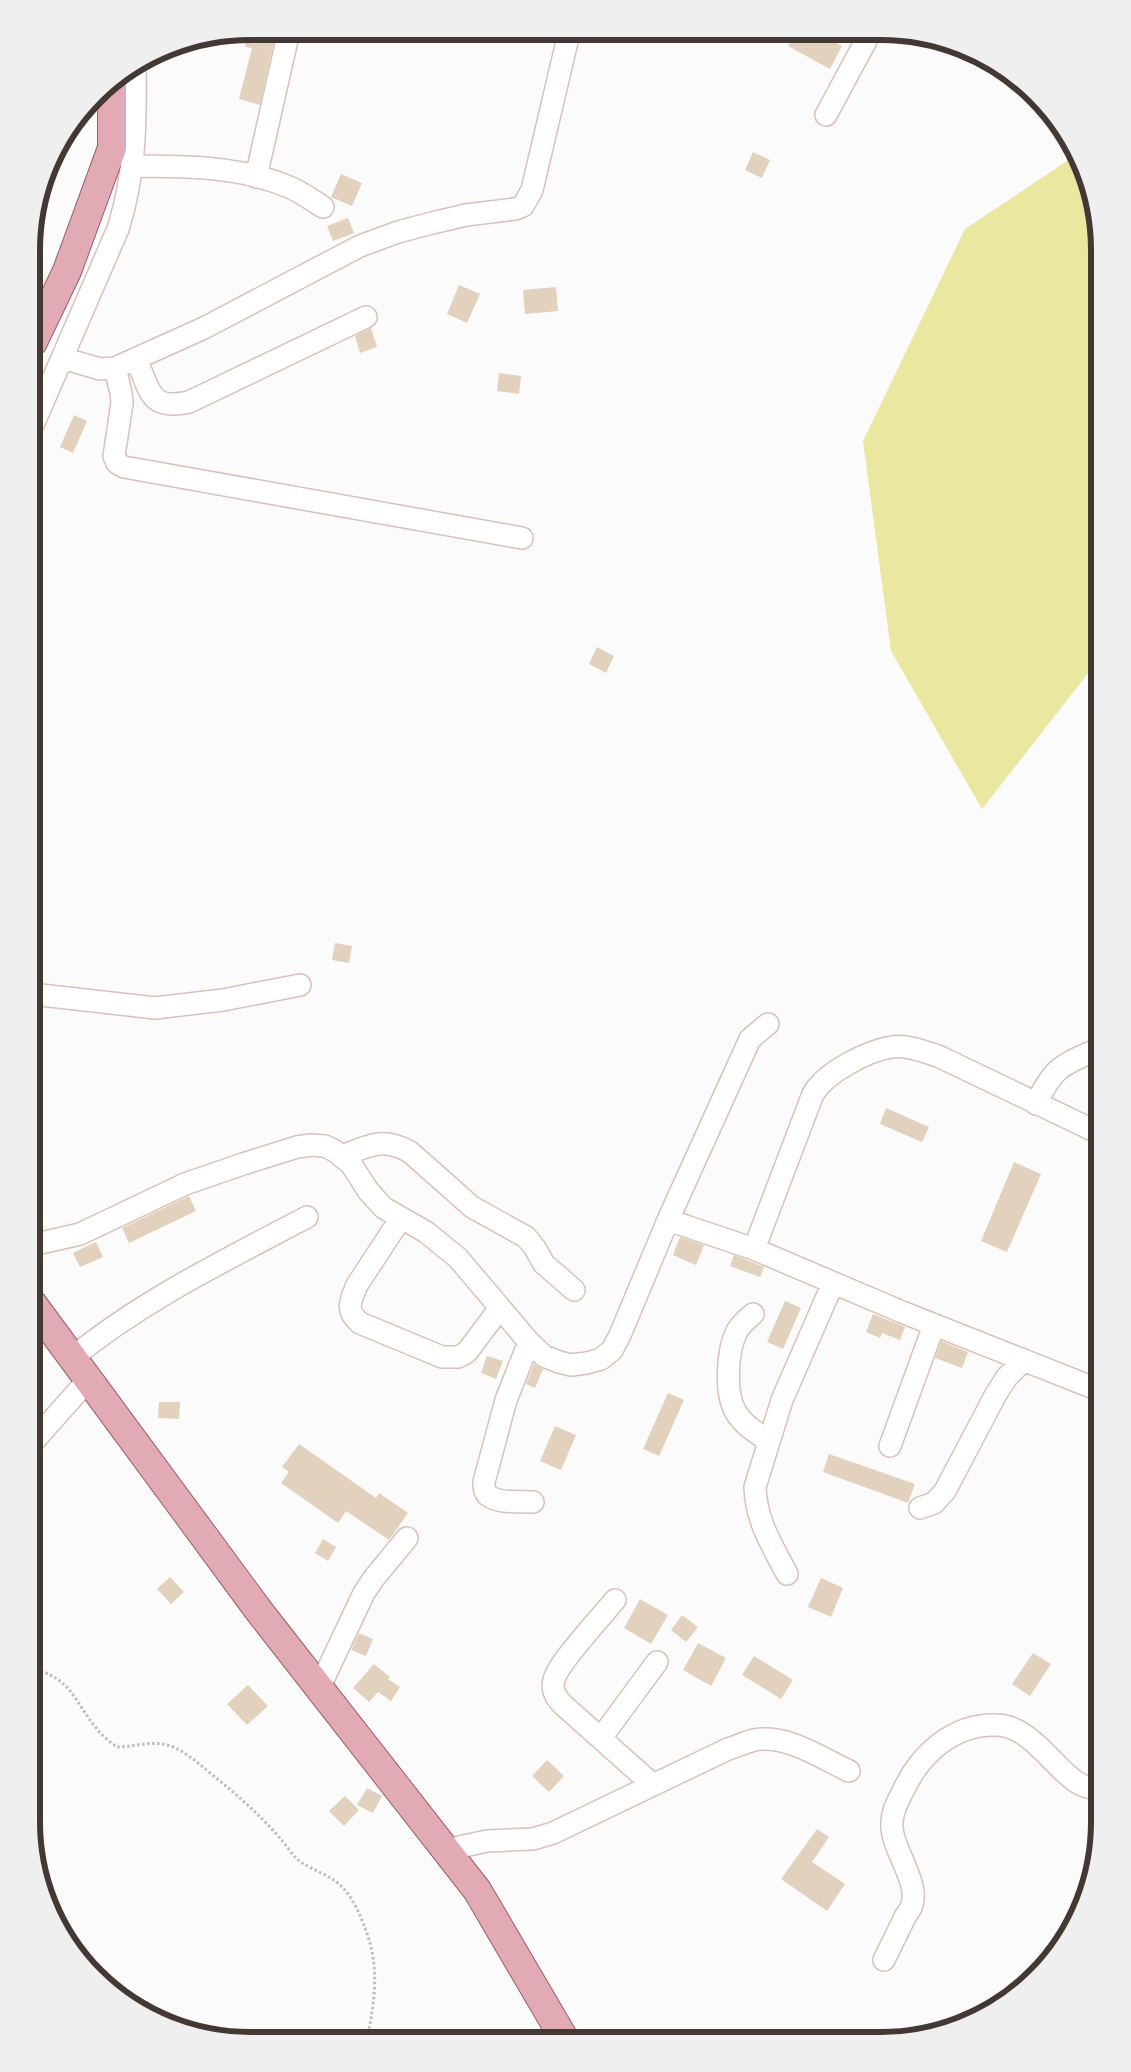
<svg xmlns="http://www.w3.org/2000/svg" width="1131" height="2072" viewBox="0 0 1131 2072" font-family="Rubik,sans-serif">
	<rect width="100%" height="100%" fill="#fbfbfb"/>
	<path fill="#eae7a0" d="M1076,155L1088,180L1100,250V658L982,809L891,651L863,441L965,229Z"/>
	<path fill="#e2d1bc" d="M254,31L275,37L260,105L239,99L252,48L245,47L247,32Z
		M794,35H839L835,42L842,46L830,69L788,46Z
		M753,152L770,160L762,178L745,170Z
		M341,174L362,183L352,206L331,197Z
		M348,218L354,233L333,241L327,226Z
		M459,285L480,294L467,323L447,314Z
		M556,287L558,311L525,314L523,290Z
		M371,328L377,347L360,353L355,336Z
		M499,373L521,376L519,394L497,391Z
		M74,415L87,421L73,453L60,447Z
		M597,647L614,656L606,673L589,664Z
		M335,943L352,946L349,963L332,960Z
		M886,1108L929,1127L922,1142L880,1124Z
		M1014,1162L1041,1174L1007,1252L981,1241Z
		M189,1196L196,1211L129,1243L122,1228Z
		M680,1237L704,1245L696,1265L673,1255Z
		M96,1242L103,1257L80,1267L73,1253Z
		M734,1255L764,1267L760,1277L730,1266Z
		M785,1301L801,1308L783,1349L767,1342Z
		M873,1314L905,1327L900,1340L882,1333L880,1338L866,1332Z
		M941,1341L968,1352L962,1368L935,1358Z
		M487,1356L503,1361L496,1379L481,1373Z
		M534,1364L543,1369L535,1388L526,1384Z
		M668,1393L684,1400L659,1456L643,1449Z
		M159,1402H180L179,1419L158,1418Z
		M555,1426L576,1435L561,1470L540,1461Z
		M299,1444L376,1498L379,1493L408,1513L389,1540L346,1511L338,1523L281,1483L289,1472L282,1467Z
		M829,1454L915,1484L908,1503L823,1472Z
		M323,1539L336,1547L328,1561L315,1553Z
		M170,1577L184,1592L171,1604L157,1589Z
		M821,1578L843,1588L831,1617L808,1607Z
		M640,1599L668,1615L651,1644L624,1628Z
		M682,1615L698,1627L686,1642L671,1630Z
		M359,1633L373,1639L366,1656L351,1650Z
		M698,1643L726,1658L711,1686L683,1670Z
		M1033,1653L1051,1664L1030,1696L1012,1684Z
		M754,1656L793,1680L781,1699L742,1675Z
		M374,1664L390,1677L388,1679L400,1687L391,1701L378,1692L369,1702L353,1688Z
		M248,1685L268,1706L247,1725L227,1704Z
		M547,1760L564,1776L549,1792L532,1776Z
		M367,1788L382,1796L373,1813L357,1805Z
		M345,1796L359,1810L344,1826L329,1811Z
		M817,1829L829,1837L812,1862L845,1884L827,1911L781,1879Z"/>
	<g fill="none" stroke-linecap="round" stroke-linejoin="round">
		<g stroke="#dcc0b6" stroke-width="24">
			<path id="minor" d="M826,115L869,35
				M132,166C184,166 240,166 289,187C301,192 312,200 323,207
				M256,177L289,31
				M62,358L100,369L115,368L204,328L360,246L398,232L432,223L466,215L515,209L523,206L532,190L569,33
				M136,360C151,390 148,411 189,402L366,317
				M115,368L121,393L122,403L114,456L117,463L124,467L522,538
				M33,425L118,229C135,176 136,123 135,68
				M32,994L155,1008L223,1000L300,985
				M1036,1104C1055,1065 1061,1066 1100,1048
				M343,1156C369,1145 384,1137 410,1152L472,1207L526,1237L535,1248L544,1264L574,1290
				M401,1218L357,1285C350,1302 345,1310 360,1323L442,1357H458L467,1352L500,1308
				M668,1220L750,1039L768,1024
				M32,1245L80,1234L185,1184L243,1164L297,1147L311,1145L325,1146L335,1151L351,1164L369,1192L384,1208L426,1232L458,1258L529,1342L544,1356L559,1362L571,1365L587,1363L601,1359L612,1350L620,1335L668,1220L754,1249L902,1312L1099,1390
				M754,1249L813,1094C826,1072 867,1051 892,1047C907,1045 923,1051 938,1056L1099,1133
				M753,1314C747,1319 741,1324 737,1331C727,1351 724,1395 737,1414C744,1426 758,1433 769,1442
				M529,1342L506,1400L484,1482C484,1487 484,1493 489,1496C499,1504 521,1501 533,1502
				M72,1358C143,1300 226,1260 307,1217
				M32,1443L88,1380
				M890,1446L934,1325
				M920,1508L934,1503L945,1491L996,1394L1007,1377L1024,1360
				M787,1574C772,1545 756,1521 755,1487L782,1400L833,1283
				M615,1600C602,1616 557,1664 554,1680C551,1690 556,1697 562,1704L652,1784
				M319,1688L364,1593L374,1578L407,1538
				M601,1738L657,1662
				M446,1850L487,1841L533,1839L553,1833L728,1749C737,1746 746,1742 754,1740C787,1734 821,1758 849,1771
				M884,1960L906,1915C929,1890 890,1852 892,1823C892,1811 898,1801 903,1791C920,1754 953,1724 996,1725C1040,1725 1066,1796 1099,1787"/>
		</g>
		<g stroke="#9e5d68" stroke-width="30">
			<path id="major" d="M33,342L67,271L112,148V82
				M32,1303L259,1611L477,1890L565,2040"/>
		</g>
		<path stroke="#c0bdbc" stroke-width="3" stroke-dasharray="2.5 2.5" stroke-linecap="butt" d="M31,1668C73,1679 73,1700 97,1729C102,1736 110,1742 117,1747C136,1747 154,1739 173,1747C187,1753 198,1763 210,1773C235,1793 258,1813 279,1837C285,1843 290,1852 296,1858C309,1870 328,1873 341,1886C352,1896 360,1914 365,1928C380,1966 375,2001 367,2039"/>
		<use href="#minor" stroke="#fff" stroke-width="21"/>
		<use href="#major" stroke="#e2aab5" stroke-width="28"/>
	</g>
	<path d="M0 0H1131V2072H0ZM250 40H881A210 210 0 0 1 1091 250V1822A210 210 0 0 1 881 2032H250A210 210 0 0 1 40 1822V250A210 210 0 0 1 250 40Z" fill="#f0efef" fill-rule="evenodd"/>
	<path fill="none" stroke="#433834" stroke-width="6" d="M250 40H881A210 210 0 0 1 1091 250V1822A210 210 0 0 1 881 2032H250A210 210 0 0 1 40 1822V250A210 210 0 0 1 250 40Z"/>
</svg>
